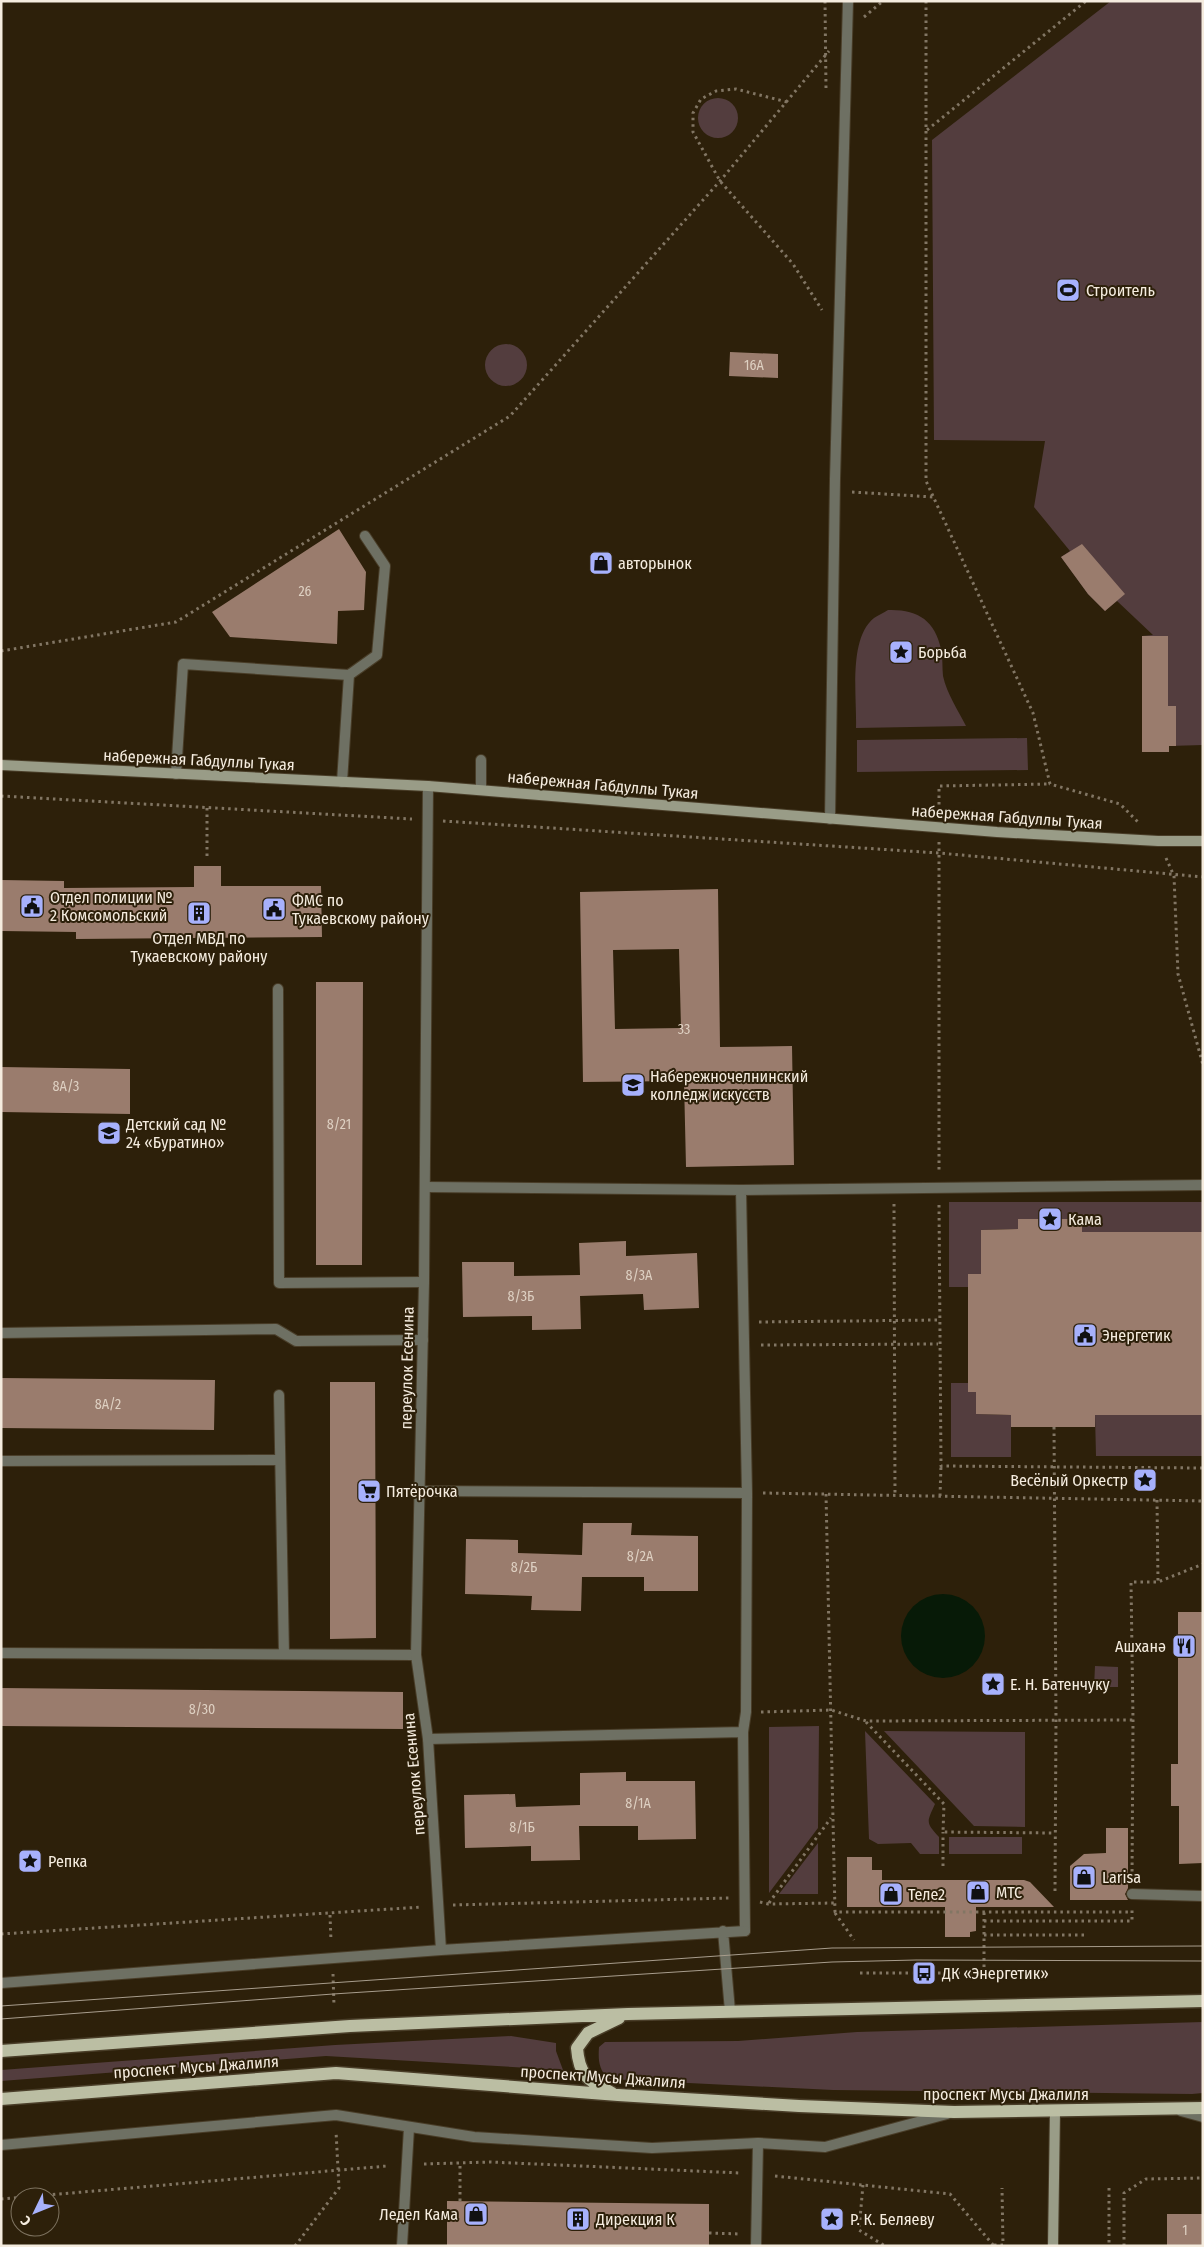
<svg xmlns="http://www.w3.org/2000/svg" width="1204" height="2247" viewBox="0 0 1204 2247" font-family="'Fira Sans Condensed',sans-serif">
	<rect width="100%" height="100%" fill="#2d200a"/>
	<path fill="#533d3e" d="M1111,1H1203V745L1169,746V752H1142V636L1153,635L1117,601L1105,611L1088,594L1061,557L1070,551L1034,507L1045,441L934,440L932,140Z
		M698 118a20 20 0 1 1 40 0a20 20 0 1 1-40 0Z
		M485 365a21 21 0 1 1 42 0a21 21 0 1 1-42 0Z
		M888,610C917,609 935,620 941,649C943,658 942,667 943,676C947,694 958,710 966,726L856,728C857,697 848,639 874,618C878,615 884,613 888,610Z
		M1027,738L1028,770L857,772V740Z
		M949,1202H1203V1232H1082L1018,1219V1229L981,1230V1274H968V1287H949Z
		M951,1383H968V1392H976V1414L1011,1415V1457H951Z
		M1095,1415H1203V1456H1096Z
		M1095,1666L1118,1667V1687H1094Z
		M819,1726L818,1828L769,1893V1727Z
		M865,1731L935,1804C927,1822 925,1822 939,1837V1854H920L911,1843L878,1844L869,1839Z
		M884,1731L1025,1732V1827L974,1826Z
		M949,1837H1022V1854H949Z
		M818,1843V1894H779Z
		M1203,2022V2093L1192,2094L833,2090L608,2079C599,2069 598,2061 599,2047L605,2042L738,2041L857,2032Z
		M511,2036L556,2043V2051L563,2070L326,2056L1,2081V2070L335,2045Z"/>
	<path fill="#071a07" d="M901 1636a42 42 0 1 1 84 0a42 42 0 1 1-84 0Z"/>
	<path fill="#9a7c6d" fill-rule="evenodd" d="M730,352L778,354V378L729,376Z
		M339,529L366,572L364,610L338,611L337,644L230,637L212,612Z
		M1082,544L1125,594L1105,611L1088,594L1061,557Z
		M1142,636H1168V706H1176V746H1169V752H1142Z
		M194,866H221V886H321L322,937L76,939V932L1,931V880L64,881V888L194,887Z
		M718,889L720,1047L792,1046L794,1165L686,1167L684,1081L583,1082L580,892ZM679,949L681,1028L615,1029L613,950Z
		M316,982H363L362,1265H316Z
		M1,1067L130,1069V1114L1,1112Z
		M1018,1219H1082V1232H1203V1415H1095V1427H1011V1415L976,1414V1392H968V1274H981V1230L1018,1229Z
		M626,1241V1256L697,1253L699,1308L644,1310L643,1294L580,1296L581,1329L532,1330V1316L463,1317L462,1262H514V1276L580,1275L579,1243Z
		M1,1378L215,1380L214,1430L1,1428Z
		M330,1382H375L376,1638L330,1639Z
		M583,1523H632L631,1535L698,1536V1591H644V1577H582L581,1611L531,1610L532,1596L465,1594L466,1539L518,1540V1553L582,1555Z
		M1178,1612H1203V1863L1179,1864V1806H1171V1764H1178Z
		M1,1688L403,1692V1729L1,1726Z
		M626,1772V1781H695L696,1839L638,1840V1826H579L580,1860L531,1861V1846L465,1848L464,1795L515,1794L516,1807L580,1805V1773Z
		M1106,1828H1128V1888L1125,1894L1128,1900H1070V1866L1084,1854L1106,1853Z
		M847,1857H872V1870H882V1880H1024L1030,1882L1054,1907H976V1931L970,1932V1937H945V1907H847Z
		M447,2201L709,2204V2246H447Z
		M1167,2214H1203V2246H1167Z"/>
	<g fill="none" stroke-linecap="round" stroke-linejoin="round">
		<g stroke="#493d28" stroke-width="12">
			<path id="service" d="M349,675L377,655L385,566L365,536
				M481,760V790
				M176,774L183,664L349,675L342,782
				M830,819L835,479L848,1
				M278,989L279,1283L424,1282
				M425,1187L741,1190L1203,1185
				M741,1190L747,1493L746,1712L743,1732L745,1931
				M1,1333L276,1329L296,1341L423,1340
				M279,1395L284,1654
				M1,1461L280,1460
				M420,1491L747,1493
				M1,1653L416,1655
				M428,1739L743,1732
				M1132,1894L1203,1896
				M402,2246L409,2128
				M756,2246L758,2143"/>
		</g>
		<g stroke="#493d28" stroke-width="12">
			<path id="minor" d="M428,786L424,1282L416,1655L428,1739L441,1950
				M723,1931L730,2011
				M1,1983L441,1950L745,1931
				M1181,2111L1203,2117
				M1,2145L336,2115L474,2137L652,2148L758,2143L825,2147L947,2114"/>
		</g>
		<g stroke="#493d28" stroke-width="12">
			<path id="secondary" d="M1,765L428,786L997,832L1158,841H1203
				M1053,2246L1055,2111"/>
		</g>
		<g stroke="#493d28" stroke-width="15">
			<path id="primary" d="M1,2051L350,2026L628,2014L1203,2001
				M612,2093C588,2080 579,2076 577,2048L588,2033L619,2018
				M1,2099L336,2073L618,2095L799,2106L954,2112L1203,2108"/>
		</g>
		<path stroke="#827664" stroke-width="3" stroke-dasharray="2.5 4" stroke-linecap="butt" d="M825,1L826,89
			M926,1V481L1033,713L1050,784L1120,804L1138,822
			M864,17L883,1
			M787,102L736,89L716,91L701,99L693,113V132L720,181L793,264L822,310
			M927,130L1086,1
			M852,492L933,497
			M1,651L176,622L510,416L720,181L829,51
			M1,796L412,819
			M207,808V860
			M939,811V786L1050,784
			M443,821L939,853L1203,877
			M939,842V1171
			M1166,858L1174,876L1178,974L1203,1065
			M894,1204L895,1495
			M939,1205L941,1466L1203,1468
			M759,1322L938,1320
			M761,1345L938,1344
			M1054,1427L1056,1719L1055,1891
			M763,1493L1203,1501
			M826,1494L835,1912H1128
			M940,1496L941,1466
			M1157,1500L1158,1582
			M761,1712L831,1710L866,1721L1133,1720
			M866,1722L944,1804L943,1832L1055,1833
			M943,1866V1832
			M1132,1878L1133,1720L1131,1582H1158L1203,1564
			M760,1902L768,1904L834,1903
			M769,1903L831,1818
			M453,1905L730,1898
			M835,1913L854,1940
			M330,1915L331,1941
			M984,1921H1132V1909
			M1,1934L422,1907
			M984,1935H1088
			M860,1973H984V1912
			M333,1974L334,2006
			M424,2164L490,2162L741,2173
			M775,2176L950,2194L994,2246
			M863,2185L859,2230L885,2246
			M1109,2188V2246
			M1,2199L387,2166
			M460,2201V2163
			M709,2233L741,2234
			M994,2245H1003L1002,2188
			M295,2246L339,2188L336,2131
			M1124,2246V2193L1146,2179L1203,2178"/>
		<use href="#service" stroke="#6e7063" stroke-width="10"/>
		<use href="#minor" stroke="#6e7063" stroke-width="10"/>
		<use href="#secondary" stroke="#999c87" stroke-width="10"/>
		<use href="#primary" stroke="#bbbea3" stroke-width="12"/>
		<path stroke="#a89d8d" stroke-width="1" d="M1,2006L832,1948L1203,1946
			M1,2019L333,1994L832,1962L916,1960L1203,1961"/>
	</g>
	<defs>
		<g id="stadium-square" transform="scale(1.25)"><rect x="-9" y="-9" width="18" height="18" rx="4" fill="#a7b1fc" stroke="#2d200a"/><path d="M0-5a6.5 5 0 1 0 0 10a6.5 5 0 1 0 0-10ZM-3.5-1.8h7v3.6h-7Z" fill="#111"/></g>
		<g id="shop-square" transform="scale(1.25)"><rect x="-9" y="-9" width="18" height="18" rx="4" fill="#a7b1fc" stroke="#2d200a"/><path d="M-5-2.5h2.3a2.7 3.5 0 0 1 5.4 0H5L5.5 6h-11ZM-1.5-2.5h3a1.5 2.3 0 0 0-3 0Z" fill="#111"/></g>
		<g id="sight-square" transform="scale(1.25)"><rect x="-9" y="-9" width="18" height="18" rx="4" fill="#a7b1fc" stroke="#2d200a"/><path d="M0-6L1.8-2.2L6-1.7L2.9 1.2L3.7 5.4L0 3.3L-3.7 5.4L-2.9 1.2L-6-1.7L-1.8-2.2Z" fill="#111"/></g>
		<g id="civic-square" transform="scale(1.25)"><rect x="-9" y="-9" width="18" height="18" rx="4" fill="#a7b1fc" stroke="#2d200a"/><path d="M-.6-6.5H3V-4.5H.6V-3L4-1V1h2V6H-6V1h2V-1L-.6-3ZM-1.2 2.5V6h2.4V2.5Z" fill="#111"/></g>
		<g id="building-square" transform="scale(1.25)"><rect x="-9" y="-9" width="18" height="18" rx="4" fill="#a7b1fc" stroke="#2d200a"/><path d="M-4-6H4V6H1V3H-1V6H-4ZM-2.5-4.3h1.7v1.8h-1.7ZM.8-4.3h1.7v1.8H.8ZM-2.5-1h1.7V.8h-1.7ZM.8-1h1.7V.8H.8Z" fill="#111"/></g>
		<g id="university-square" transform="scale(1.25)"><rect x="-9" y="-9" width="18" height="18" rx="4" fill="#a7b1fc" stroke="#2d200a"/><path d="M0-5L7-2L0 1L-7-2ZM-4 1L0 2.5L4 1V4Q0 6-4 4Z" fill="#111"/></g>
		<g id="school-square" transform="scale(1.25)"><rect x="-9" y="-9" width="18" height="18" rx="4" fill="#a7b1fc" stroke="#2d200a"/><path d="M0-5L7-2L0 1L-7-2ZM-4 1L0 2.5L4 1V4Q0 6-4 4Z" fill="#111"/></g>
		<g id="supermarket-square" transform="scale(1.25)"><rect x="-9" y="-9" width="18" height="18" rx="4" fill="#a7b1fc" stroke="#2d200a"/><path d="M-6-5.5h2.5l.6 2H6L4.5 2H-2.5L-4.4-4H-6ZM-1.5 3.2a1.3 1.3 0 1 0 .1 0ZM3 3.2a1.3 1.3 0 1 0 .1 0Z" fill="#111"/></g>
		<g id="restaurant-square" transform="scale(1.25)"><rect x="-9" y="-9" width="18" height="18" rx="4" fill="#a7b1fc" stroke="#2d200a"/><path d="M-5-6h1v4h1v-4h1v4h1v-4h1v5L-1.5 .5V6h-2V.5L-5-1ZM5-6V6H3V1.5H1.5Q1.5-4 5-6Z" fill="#111"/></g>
		<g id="bus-square" transform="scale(1.25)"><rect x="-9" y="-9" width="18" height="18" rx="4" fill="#a7b1fc" stroke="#2d200a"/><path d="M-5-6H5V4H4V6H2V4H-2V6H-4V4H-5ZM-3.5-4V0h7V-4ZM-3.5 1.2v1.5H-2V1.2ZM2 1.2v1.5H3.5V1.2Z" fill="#111"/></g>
	</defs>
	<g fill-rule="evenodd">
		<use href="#stadium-square" x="1068" y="290"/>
		<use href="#shop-square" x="601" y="563"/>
		<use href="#sight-square" x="901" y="652"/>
		<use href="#civic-square" x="32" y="906"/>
		<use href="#civic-square" x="274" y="909"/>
		<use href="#building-square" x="199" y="913"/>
		<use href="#university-square" x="633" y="1085"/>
		<use href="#school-square" x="109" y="1133"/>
		<use href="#sight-square" x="1050" y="1219"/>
		<use href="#civic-square" x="1085" y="1335"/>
		<use href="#sight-square" x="1145" y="1480"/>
		<use href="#supermarket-square" x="369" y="1491"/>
		<use href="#restaurant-square" x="1184" y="1646"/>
		<use href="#sight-square" x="993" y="1684"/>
		<use href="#sight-square" x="30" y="1861"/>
		<use href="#shop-square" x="1084" y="1877"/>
		<use href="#shop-square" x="978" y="1892"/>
		<use href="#shop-square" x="891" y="1894"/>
		<use href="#bus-square" x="924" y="1973"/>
		<use href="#shop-square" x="476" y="2214"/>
		<use href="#building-square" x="578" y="2219"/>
		<use href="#sight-square" x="832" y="2219"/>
	</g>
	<g text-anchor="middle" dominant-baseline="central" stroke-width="4" stroke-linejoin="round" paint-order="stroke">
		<g font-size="14" fill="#ded0c2">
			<text x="754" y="365">16А</text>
			<text x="305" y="591">26</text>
			<text x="684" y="1029">33</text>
			<text x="66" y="1086">8А/3</text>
			<text x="339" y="1124">8/21</text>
			<text x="639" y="1275">8/3А</text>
			<text x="521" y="1296">8/3Б</text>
			<text x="108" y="1404">8А/2</text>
			<text x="640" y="1556">8/2А</text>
			<text x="524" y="1567">8/2Б</text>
			<text x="202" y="1709">8/30</text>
			<text x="638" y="1803">8/1А</text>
			<text x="522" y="1827">8/1Б</text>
			<text x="1185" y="2230">1</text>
		</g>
		<g font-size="16" fill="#f5ecdf" stroke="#2d200a" text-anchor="start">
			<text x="1086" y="290">Строитель</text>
			<text x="618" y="563">авторынок</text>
			<text x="918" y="652">Борьба</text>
			<text x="50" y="897">Отдел полиции №<tspan x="50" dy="18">2 Комсомольский</tspan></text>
			<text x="292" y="900">ФМС по<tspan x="292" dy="18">Тукаевскому району</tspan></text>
			<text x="199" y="938" text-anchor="middle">Отдел МВД по<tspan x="199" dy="18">Тукаевскому району</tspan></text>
			<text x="650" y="1076">Набережночелнинский<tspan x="650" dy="18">колледж искусств</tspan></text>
			<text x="126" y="1124">Детский сад №<tspan x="126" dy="18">24 «Буратино»</tspan></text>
			<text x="1068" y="1219">Кама</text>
			<text x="1102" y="1335">Энергетик</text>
			<text x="1128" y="1480" text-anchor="end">Весёлый Оркестр</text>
			<text x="386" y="1491">Пятёрочка</text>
			<text x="1166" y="1646" text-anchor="end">Ашханә</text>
			<text x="1010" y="1684">Е. Н. Батенчуку</text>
			<text x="48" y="1861">Репка</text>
			<text x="1102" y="1877">Larisa</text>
			<text x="996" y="1892">МТС</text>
			<text x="908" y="1894">Теле2</text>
			<text x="942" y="1973">ДК «Энергетик»</text>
			<text x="458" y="2214" text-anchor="end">Ледел Кама</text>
			<text x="596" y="2219">Дирекция К</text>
			<text x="850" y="2219">Р. К. Беляеву</text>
		</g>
		<g font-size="16" fill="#f5ecdf" stroke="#2d200a">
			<text transform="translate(199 760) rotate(3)">набережная Габдуллы Тукая</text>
			<text transform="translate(603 785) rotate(5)">набережная Габдуллы Тукая</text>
			<text transform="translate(1007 817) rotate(4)">набережная Габдуллы Тукая</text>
			<text transform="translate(407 1368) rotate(-89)">переулок Есенина</text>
			<text transform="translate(414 1774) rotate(-95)">переулок Есенина</text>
			<text transform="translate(196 2067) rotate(-4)">проспект Мусы Джалиля</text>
			<text transform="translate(603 2077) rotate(4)">проспект Мусы Джалиля</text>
			<text x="1006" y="2094">проспект Мусы Джалиля</text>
		</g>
	</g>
	<rect width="1204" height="2247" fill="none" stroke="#f5ecdf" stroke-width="5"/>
	<g transform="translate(35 2212) rotate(227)"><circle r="24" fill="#2d200a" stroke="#7d725f"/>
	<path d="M0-4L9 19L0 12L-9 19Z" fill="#a7b1fc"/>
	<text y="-8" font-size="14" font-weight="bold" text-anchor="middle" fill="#f5ecdf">С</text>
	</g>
</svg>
